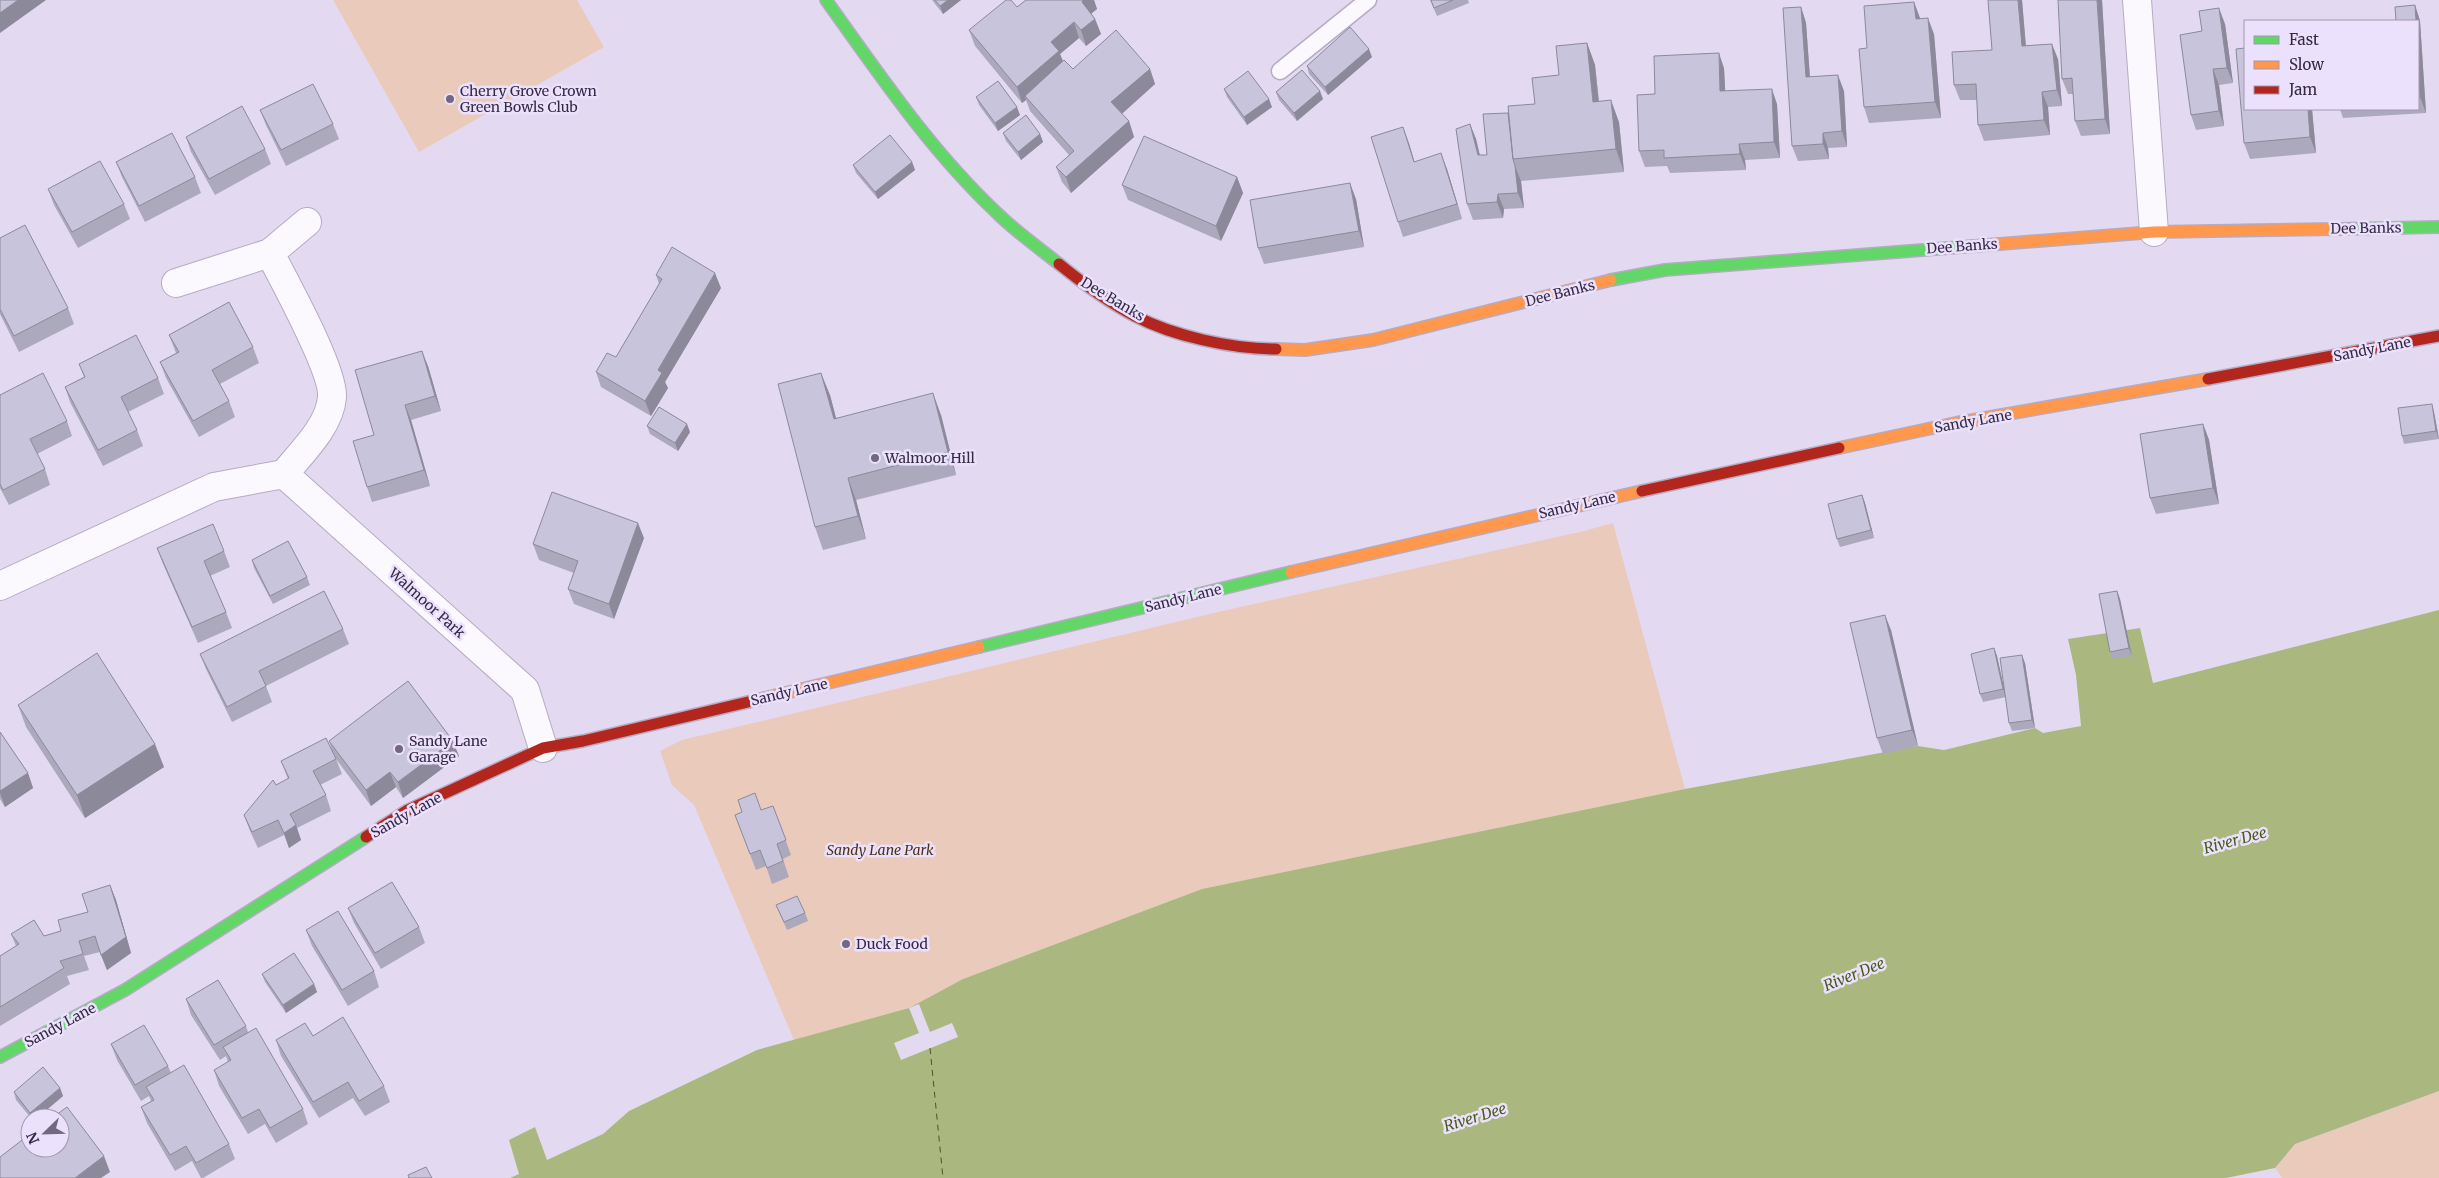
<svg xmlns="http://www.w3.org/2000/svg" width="2439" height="1178" viewBox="0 0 2439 1178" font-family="Merriweather,serif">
	<rect width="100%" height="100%" fill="#e3daf1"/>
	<path fill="#eacabb" d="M333,0H577L604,47L419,152Z
		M1613,523L1685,789L1202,889L963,979L909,1008L794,1040L694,805L672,785L660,751L682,740L1218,612L1584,531Z
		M2439,1091V1178H2282L2275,1168L2295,1144Z"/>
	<path fill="#aab880" d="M2439,610V1091L2295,1144L2275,1168L2226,1178H510L519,1174L509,1140L535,1127L547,1160L603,1134L629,1111L757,1050L909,1008L963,979L1202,889L1685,789L1918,746L1944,750L2035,728L2043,733L2081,726L2076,675L2068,639L2140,628L2153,683Z"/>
	<path fill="#e3daf1" d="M919,1004L930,1032L952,1023L958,1037L901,1060L894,1043L919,1033L909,1008Z"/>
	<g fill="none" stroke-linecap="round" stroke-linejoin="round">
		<path stroke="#495919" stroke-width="1" stroke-dasharray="6 5" stroke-linecap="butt" d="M930,1048L943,1178"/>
		<g stroke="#b5abc2" stroke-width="19">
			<path id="lane" d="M1280,71L1368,0"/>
		</g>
		<g stroke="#b5abc2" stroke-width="30">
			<path id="street" d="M2137,0L2154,232
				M270,253L307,222
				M176,283L270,253C284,281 334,370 332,397C330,426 301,453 284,474L525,690L543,748
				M0,586L214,487L284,474"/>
		</g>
		<g stroke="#b5abc2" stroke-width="14">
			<path id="fast" d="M826,0C879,74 930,150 997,213C1016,232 1038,247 1059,264
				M2339,229L2439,227
				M1611,280L1665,270L1987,245
				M979,647L1291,572
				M0,1057L125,990L366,837"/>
		</g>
		<g stroke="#b5abc2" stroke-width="14">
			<path id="slow" d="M1987,245L2154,232L2339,229
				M1276,349L1305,350L1373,340L1611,280
				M1839,448L1956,423L2208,379
				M1291,572L1642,491
				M748,702L979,647"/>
		</g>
		<g stroke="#b5abc2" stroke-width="14">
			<path id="jam" d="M1059,264C1080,281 1110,303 1135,316C1173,336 1232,349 1276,349
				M2208,379L2439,336
				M1642,491L1839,448
				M366,837L408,810L543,748L583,741L748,702"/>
		</g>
		<use href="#lane" stroke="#fbf9fd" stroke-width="16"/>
		<use href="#street" stroke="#fbf9fd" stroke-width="28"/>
		<use href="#fast" stroke="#63d668" stroke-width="11"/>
		<use href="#slow" stroke="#ff974d" stroke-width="11"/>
		<use href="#jam" stroke="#b3261e" stroke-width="11"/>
	</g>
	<path fill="#aca9bd" d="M932,0H961L943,14Z
		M1026,0H1094L1097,9L1091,14L1095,19L1101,34L1086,46L1079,38L1060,54L1063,61L1073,69H1150L1155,84L1122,114L1129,121L1134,137L1071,193L1062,182L1056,167L1069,155L1030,111L1026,100L1022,103L975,46L969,30L1017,7Z
		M1430,0H1468L1469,3L1437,16Z
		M1988,0H2022L2026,46L2058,59L2062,106L2048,107L2050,135L1984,141L1978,125L1977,100H1960L1954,85L1992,50Z
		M2102,0L2110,134L2081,136L2075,121L2073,94H2068L2062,79Z
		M1914,2L1920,19L1934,34L1941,118L1869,123L1864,107L1867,48Z
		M2415,5L2420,21L2426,113L2343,118L2340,109H2418V21Z
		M1801,7L1806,23L1810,77L1844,91L1847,147L1828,148L1829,159L1798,161L1792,146Z
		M2225,24L2233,83L2219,85L2224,126L2196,130L2191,115L2202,31Z
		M1587,43L1595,65L1599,101L1619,122L1624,172L1521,181L1524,208L1504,209L1503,218L1473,220L1467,204L1470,124L1476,139L1480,155H1487L1508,113L1535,104Z
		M1372,57L1328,95L1309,74L1307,66Z
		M1724,68L1725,91L1777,104L1780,158L1745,160L1746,170L1670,173L1667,166L1645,167L1639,151Z
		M1224,89L1272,107L1247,125L1227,97Z
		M1276,92L1323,99L1297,121L1279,100Z
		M976,97L1020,115L998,131L979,105Z
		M2312,109L2316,153L2250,159L2244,143Z
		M260,110L333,124L339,139L286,166L266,125Z
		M1403,127L1414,161L1447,169L1462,219L1403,237L1398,222Z
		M1003,133L1040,134L1043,142L1021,160L1006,141Z
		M186,137L265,149L271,164L215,195L191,152Z
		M116,162L195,177L201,193L145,222L122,177Z
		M912,162L915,170L878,199L856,173L853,165Z
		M1237,177L1243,193L1221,241L1128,200L1122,185Z
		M48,189L124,204L130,219L78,248L54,205Z
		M1356,199L1364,247L1264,264L1258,248Z
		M0,238L68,308L74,324L19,352L0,314Z
		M656,275L721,288L665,382L668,388L651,416L601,387L596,372L616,357L659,284Z
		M169,335L253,347L259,363L220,384L229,401L235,417L199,437L166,378L160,362L176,353Z
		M79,364L158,378L164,394L128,412L137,430L143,446L103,466L70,402L65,387L84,377Z
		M428,366L441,411L411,420L430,486L372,502L367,487L374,435Z
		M0,395L67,421L72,436L37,454L45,469L50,485L9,505L0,488Z
		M830,395L836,418L941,415L956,475L856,500L866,539L823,550L815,527Z
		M2434,412L2439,439L2404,444L2402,436Z
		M2203,424L2209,440L2219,504L2156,514L2150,498Z
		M647,426L690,432L678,451L650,434Z
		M1862,495L1865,503L1874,538L1840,547L1837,539Z
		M644,538L614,619L574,604L568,589L574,573L539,560L533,544Z
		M157,548L224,551L230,567L210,576L226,612L232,628L198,643L163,564Z
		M252,560L307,577L310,585L273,604L254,568Z
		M2117,591L2120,599L2132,656L2113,659L2110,652Z
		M343,629L349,644L266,686L272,702L232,722L206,669L200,654Z
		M1891,630L1918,746L1883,754L1877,738Z
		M1994,648L1997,656L2005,693L2025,663L2035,728L2012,731L2009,723L2006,697L1983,702L1980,694Z
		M18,705L164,767L85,818L26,727Z
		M0,732L28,773L33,788L5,807L0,799Z
		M329,741L459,756L403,798L396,787L371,806L336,759L342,774L320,785L326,795L331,811L297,828L301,840L289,848L284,835L258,848L250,831L244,815L276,785L288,779L281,761L332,750Z
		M773,806L791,855L783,859L789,877L772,884L766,866L756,870L735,815L761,810Z
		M110,885L116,900L131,953L107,970L100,952L84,956L89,970L67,976L70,984L0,1026V956L16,946L11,934L44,936L61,931L88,912Z
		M776,905L805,913L808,921L787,930Z
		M348,908L419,927L425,943L381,969L354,923Z
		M306,930L374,971L379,987L348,1006L312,946Z
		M262,974L314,984L317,992L286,1013L265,982Z
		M186,999L246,1026L248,1032L303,1109L308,1124L276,1143L265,1124L248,1134L219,1086L214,1070L228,1062L226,1056L220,1060L191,1015Z
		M313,1036L384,1086L390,1102L365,1116L353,1098L319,1118L281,1056L276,1040Z
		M111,1044L168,1066L171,1073L229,1144L235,1159L203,1178H201L192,1161L175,1171L147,1123L141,1107L151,1101L149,1096L141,1101L117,1060Z
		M60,1088L63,1096L37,1118H31L16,1100L14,1092Z"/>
	<path fill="#8c899a" d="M18,0H46L0,33V13Z
		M948,0H961L943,14L940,6Z
		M1083,0H1094L1097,9L1087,17L1082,2Z
		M2018,0H2022L2027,61L2022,46Z
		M2097,0H2102L2110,134L2105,119Z
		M1914,2L1920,18L1921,35L1916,19Z
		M2415,5L2420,21L2426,113L2420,97L2418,55V21H2416Z
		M1801,7L1806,23L1811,93L1806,77Z
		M2219,8L2225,24L2233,83L2227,68Z
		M1928,18L1934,34L1941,118L1935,102Z
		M1095,19L1101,34L1086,46L1081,30Z
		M1074,22L1079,38L1060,54L1065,67L1025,96L1026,100L1022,103L1017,87L1051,42Z
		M1587,43L1595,65L1601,124L1593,102Z
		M2052,44L2058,59L2062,106L2057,90Z
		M1369,49L1372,57L1328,95L1325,87Z
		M1719,53L1724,68L1726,106L1720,91Z
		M1150,69L1155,84L1117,118L1111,102Z
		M2213,69L2219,85L2224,126L2219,111Z
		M1838,75L1844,91L1847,147L1842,131Z
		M1772,89L1777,104L1780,158L1774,142Z
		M1320,91L1323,99L1297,121L1294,113Z
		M2042,92L2048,107L2050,135L2044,120Z
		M1269,99L1272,107L1247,125L1244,117Z
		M1611,100L1619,122L1624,172L1616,149Z
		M1017,107L1020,115L998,131L995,123Z
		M2308,109H2312L2316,153L2310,137Z
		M1129,121L1134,137L1071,193L1066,177Z
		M1470,124L1476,139L1483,170L1478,155Z
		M1403,127L1409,143L1419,177L1414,162Z
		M1823,133L1828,148L1829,159L1823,144Z
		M1040,134L1043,142L1021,160L1018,152Z
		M1739,144L1745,160L1746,170L1740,154Z
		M1441,153L1447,169L1462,219L1457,204Z
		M912,162L915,170L878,199L875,192Z
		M1515,166L1521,181L1524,208L1518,193Z
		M1237,177L1243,193L1221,241L1216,226Z
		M1350,183L1356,199L1364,247L1359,231Z
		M1498,194L1504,209L1503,218L1497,202Z
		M715,273L721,288L665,382L668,388L651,416L645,401L658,370Z
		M422,351L428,366L441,411L435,396Z
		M821,373L830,395L842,441L834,419Z
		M933,393L941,415L956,475L948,452Z
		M2432,404L2434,412L2439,439L2436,431Z
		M405,405L411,420L430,486L424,470Z
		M687,424L690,432L678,451L675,443Z
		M2203,424L2209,440L2219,504L2213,488Z
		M848,478L856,500L866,539L858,516Z
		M1862,495L1865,503L1874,538L1871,530Z
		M638,523L644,538L614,619L609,604Z
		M2117,591L2120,599L2132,656L2129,648Z
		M1885,615L1891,630L1918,746L1912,730Z
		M1994,648L1997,656L2006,697L2003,689Z
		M2022,655L2025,663L2035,728L2032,720Z
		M453,741L459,756L403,798L398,782Z
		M155,744L164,767L85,818L77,795Z
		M390,772L396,787L371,806L366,790Z
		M28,773L33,788L5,807L0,793V791Z
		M296,825L301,840L289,848L284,833Z
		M110,885L116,900L131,953L107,970L101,955Z
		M314,984L317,992L286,1013L283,1005Z
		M60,1088L63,1096L37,1118H32L30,1113Z
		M104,1156L110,1172L101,1178H75Z"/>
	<path fill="#c8c4dc" stroke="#8c899a" d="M0,0H18L0,13Z
		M935,0H948L940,6Z
		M1006,0H1011L1017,7L1026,0H1083L1082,2L1095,19L1081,30L1074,22L1051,42L1059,51L1017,87L969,30Z
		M1431,0H1453L1434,8Z
		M1988,0H2018L2022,46L2052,44L2057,90L2042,92L2044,120L1978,125L1976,84L1954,85L1952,52L1992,50Z
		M2058,0H2097L2105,119L2075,121L2072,78L2062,79Z
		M1914,2L1916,19L1928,18L1935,102L1864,107L1859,49L1867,48L1864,6Z
		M2415,5L2416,21H2396L2395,7Z
		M1801,7L1806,77L1838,75L1842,131L1823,133V144L1792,146L1783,8Z
		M2219,8L2227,68L2213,69L2219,111L2191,115L2180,35L2202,31L2199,11Z
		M1350,27L1369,49L1325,87L1307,66Z
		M1116,30L1150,69L1111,102L1129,121L1066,177L1056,167L1074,151L1025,96L1064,60L1073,69Z
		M1587,43L1593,102L1611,100L1616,149L1513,159L1508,106L1535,104L1532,78L1559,75L1556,46Z
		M2245,48V109H2308L2310,137L2244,143L2236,49Z
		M1719,53L1720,91L1772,89L1774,142L1739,144L1740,154L1664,158V150L1639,151L1637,95L1655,94L1654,56Z
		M2418,55L2420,97L2418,98Z
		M1302,70L1320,91L1294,113L1276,92Z
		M1248,71L1269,99L1244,117L1224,89Z
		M998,81L1017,107L995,123L976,97Z
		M313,84L333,124L281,150L260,110Z
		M242,106L265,149L209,179L186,137Z
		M1508,113L1513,159L1515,166L1518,193L1498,194L1497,202L1467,204L1456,129L1470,124L1478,155H1487L1483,114Z
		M1026,115L1040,134L1018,152L1003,133Z
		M1403,127L1414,162L1441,153L1457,204L1398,222L1371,137Z
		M172,133L195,177L139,206L116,162Z
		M890,135L912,162L875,192L853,165Z
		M1144,136L1237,177L1216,226L1122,185Z
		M100,161L124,204L72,232L48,189Z
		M1350,183L1359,231L1258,248L1250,200Z
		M25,225L68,308L14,336L0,309V238Z
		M672,247L715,273L658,370L662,373L645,401L596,372L607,353L616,357L662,279L656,275Z
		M229,302L253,347L212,370L229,401L193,421L160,362L179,352L169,335Z
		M136,335L158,378L121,397L137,430L98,450L65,387L85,377L79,364Z
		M422,351L435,396L405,405L424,470L367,487L353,441L374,435L355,370Z
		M43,373L67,421L30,439L45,469L3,490L0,484V395Z
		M821,373L834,419L933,393L948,452L848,478L858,516L815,527L778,384Z
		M2432,404L2436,431L2402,436L2398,408Z
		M659,407L687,424L675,443L647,426Z
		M2203,424L2213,488L2150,498L2140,434Z
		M552,492L638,523L609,604L568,589L578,561L533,544Z
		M1862,495L1871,530L1837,539L1828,504Z
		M213,524L224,551L204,561L226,612L192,627L157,548Z
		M288,541L307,577L270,596L252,560Z
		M324,591L343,629L259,671L266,686L227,707L200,654Z
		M2117,591L2129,648L2110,652L2099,594Z
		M1885,615L1912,730L1877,738L1850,623Z
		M1994,648L2003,689L1980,694L1971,654Z
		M97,653L155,744L77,795L18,705Z
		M2022,655L2032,720L2009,723L2000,658Z
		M408,681L453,741L398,782L390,772L366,790L329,741Z
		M0,732L28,773L0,791Z
		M326,738L336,759L313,771L326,795L290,814L296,825L284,833L278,820L252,832L244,815L273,780L276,785L289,778L281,761Z
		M755,793L761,810L773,806L786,840L777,844L783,861L767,868L760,850L750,854L735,815L742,812L738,800Z
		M392,882L419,927L375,953L348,908Z
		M110,885L126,937L101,955L95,936L79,941L83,954L60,961L64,968L0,1007V956L19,944L11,934L34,920L44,936L61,931L58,920L88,912L82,894Z
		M797,896L805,913L784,922L776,905Z
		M338,911L374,971L342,990L306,930Z
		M294,953L314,984L283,1005L262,974Z
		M218,980L246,1026L214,1045L186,999Z
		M343,1017L384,1086L359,1101L348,1082L313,1102L276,1040L305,1023L313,1036Z
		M144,1025L168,1066L135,1085L111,1044Z
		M256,1028L303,1109L270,1128L259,1109L242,1118L214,1070L231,1060L223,1047Z
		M184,1065L229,1144L196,1163L186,1146L170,1155L141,1107L154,1100L146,1087Z
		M43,1067L60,1088L30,1113L14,1092Z
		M67,1107L104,1156L75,1178H0V1157L30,1134V1148H60V1118H52Z
		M426,1167L432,1178H409L408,1175Z"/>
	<g fill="#726881" stroke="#ebe1fc" stroke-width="2">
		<circle cx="450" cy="99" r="5"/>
		<circle cx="875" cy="458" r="5"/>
		<circle cx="399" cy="749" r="5"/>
		<circle cx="846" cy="944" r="5"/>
	</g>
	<g text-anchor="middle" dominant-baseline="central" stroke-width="5" stroke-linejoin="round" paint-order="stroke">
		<g font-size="14" fill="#352a45" stroke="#ebe1fc" text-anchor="start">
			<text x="460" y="91">Cherry Grove Crown<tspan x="460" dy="16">Green Bowls Club</tspan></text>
			<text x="885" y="458">Walmoor Hill</text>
			<text x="409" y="741">Sandy Lane<tspan x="409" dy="16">Garage</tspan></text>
			<text x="856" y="944">Duck Food</text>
		</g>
		<g font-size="14" fill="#352a45" stroke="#ebe1fc">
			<text transform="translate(2366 228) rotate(-1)">Dee Banks</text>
			<text transform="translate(1962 246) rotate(-4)">Dee Banks</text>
			<text transform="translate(1560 293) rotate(-14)">Dee Banks</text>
			<text transform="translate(1113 299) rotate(31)">Dee Banks</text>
			<text transform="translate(2372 349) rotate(-11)">Sandy Lane</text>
			<text transform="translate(1973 421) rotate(-10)">Sandy Lane</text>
			<text transform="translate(1577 505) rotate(-13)">Sandy Lane</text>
			<text transform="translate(1183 598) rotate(-14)">Sandy Lane</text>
			<text transform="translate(427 603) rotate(42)">Walmoor Park</text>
			<text transform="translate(789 692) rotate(-13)">Sandy Lane</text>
			<text transform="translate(406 815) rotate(-29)">Sandy Lane</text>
			<text transform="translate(60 1025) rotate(-28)">Sandy Lane</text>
		</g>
		<g font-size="14" font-style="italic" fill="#4e3014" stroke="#ebe1fc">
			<text x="880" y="850">Sandy Lane Park</text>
		</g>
		<g font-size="15" font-style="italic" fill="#495919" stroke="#ebe1fc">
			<text transform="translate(2235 840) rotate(-15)">River Dee</text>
			<text transform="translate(1854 974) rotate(-22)">River Dee</text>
			<text transform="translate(1475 1117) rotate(-17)">River Dee</text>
		</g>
	</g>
	<rect x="2244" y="20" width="175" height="90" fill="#ebe1fc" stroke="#a298b3"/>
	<rect x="2254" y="36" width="25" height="8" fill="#63d668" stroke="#a298b3"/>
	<text x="2289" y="45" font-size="15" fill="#352a45">Fast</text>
	<rect x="2254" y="61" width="25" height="8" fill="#ff974d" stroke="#a298b3"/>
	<text x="2289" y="70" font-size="15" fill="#352a45">Slow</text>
	<rect x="2254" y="86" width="25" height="8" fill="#b3261e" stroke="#a298b3"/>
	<text x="2289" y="95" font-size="15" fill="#352a45">Jam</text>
	<g transform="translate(45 1133) rotate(247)"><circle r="24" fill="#ebe1fc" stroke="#a298b3"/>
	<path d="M0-4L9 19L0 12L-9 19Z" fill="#726881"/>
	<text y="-8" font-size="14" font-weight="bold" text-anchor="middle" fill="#352a45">N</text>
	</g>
</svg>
